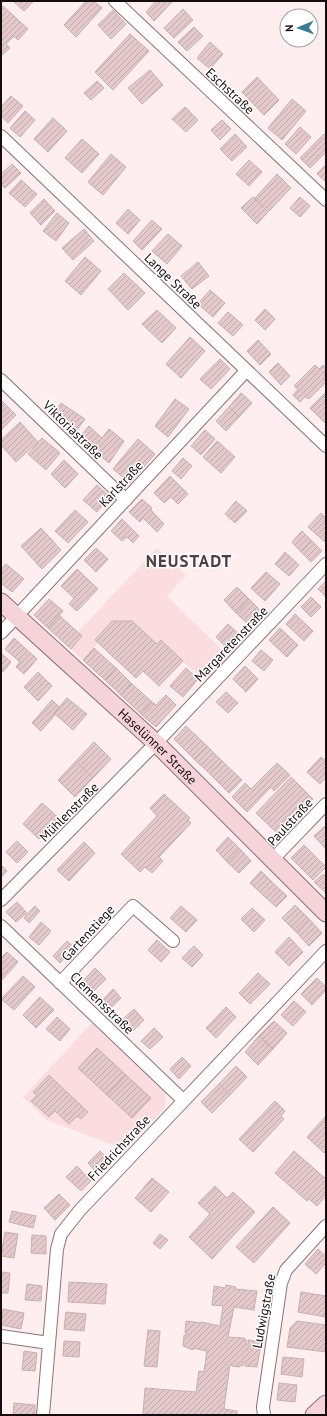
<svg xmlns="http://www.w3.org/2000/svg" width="327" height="1416" viewBox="0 0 327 1416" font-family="'PT Sans',sans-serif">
	<defs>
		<pattern id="building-hatch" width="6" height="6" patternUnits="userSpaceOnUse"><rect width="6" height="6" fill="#e4c9cb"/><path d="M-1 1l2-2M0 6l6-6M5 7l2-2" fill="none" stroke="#c3abad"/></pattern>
	</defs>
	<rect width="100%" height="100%" fill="#feeeef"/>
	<path fill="#fbdddf" d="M157,548L186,575L167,596L229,657L206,681L182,661L159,686L143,671L136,678L98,643L83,660L71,649L82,637L78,632Z
		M92,1023L166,1093L165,1108L126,1150L47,1120L23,1097Z"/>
	<path fill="url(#building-hatch)" stroke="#caafb1" d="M13,1H34L24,11Z
		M86,1H94L102,8L76,37L64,25Z
		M156,1L172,2L154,21L146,12Z
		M3,6L28,29L18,40L14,36L6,44L10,48L1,56V8Z
		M183,9L193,20L174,38L164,28Z
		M113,10L126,24L111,39L98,25Z
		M194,27L203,36L187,51L178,42Z
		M130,34L149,51L113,90L95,72Z
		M210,42L223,54L210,69L197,58Z
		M150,70L163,85L142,104L128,88Z
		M257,77L279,100L264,115L242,92Z
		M97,81L104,88L91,100L84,93Z
		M11,96L23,106L8,123L1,116V107Z
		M292,99L306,111L282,140L268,128Z
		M185,107L198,120L186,132L172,119Z
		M25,111L35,120L20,137L10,128Z
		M53,118L67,131L48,152L34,139Z
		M222,120L231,129L220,140L211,130Z
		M300,127L311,137L296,154L285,144Z
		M235,134L247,147L232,161L220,149Z
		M324,134L326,136V152L310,168L300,158Z
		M82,139L99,154L82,173L65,158Z
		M111,154L126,167L103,195L88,182Z
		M249,160L262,172L249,186L236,174Z
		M12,164L21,173L5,188L1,184V174Z
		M326,164V182L317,174Z
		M277,174L291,188L269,211L255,198Z
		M21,180L37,194L25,207L9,193Z
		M253,197L268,212L257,224L241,208Z
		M300,197L310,206L300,217L290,208Z
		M44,199L55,211L41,225L30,213Z
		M128,209L140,220L128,234L116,223Z
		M57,213L69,223L56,241L43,231Z
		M152,220L162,229L142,250L133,241Z
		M84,229L94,241L73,260L62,248Z
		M168,234L182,246L167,264L152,251Z
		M85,257L101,271L81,295L65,281Z
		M198,262L209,276L192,289L181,276Z
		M124,273L145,293L128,310L108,289Z
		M210,290L225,303L213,317L198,304Z
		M265,309L275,319L265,330L255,320Z
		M157,310L176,328L162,343L142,324Z
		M228,312L243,325L233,336L218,323Z
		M190,337L205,351L181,378L166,364Z
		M258,340L271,354L260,365L247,351Z
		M220,359L230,369L211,389L200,379Z
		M278,363L290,376L281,385L269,372Z
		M315,365L319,369L323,365L326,369L324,377L326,382L309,399L305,397L300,402L293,395L298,389L294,386Z
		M326,392V424L310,408Z
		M241,393L252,403L239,417L229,407Z
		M175,399L189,409L168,437L155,426Z
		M1,400L16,415L1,430Z
		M61,403L85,419L76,431L52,415Z
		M229,407L239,417L226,431L216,421Z
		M20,422L38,442L16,462L1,445V440Z
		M89,426L102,438L109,429L124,441L109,463L79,438Z
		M205,430L215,439L201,455L191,446Z
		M42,438L60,453L46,470L28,454Z
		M138,439L155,454L130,483L113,469Z
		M217,441L235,457L221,473L203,457Z
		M183,458L192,466L181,479L172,471Z
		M64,460L78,474L65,488L51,474Z
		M170,476L188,494L178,504L171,497L164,503L154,493Z
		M97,485L110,497L97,512L83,500Z
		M142,499L152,508L151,510L164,524L157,532L143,518L140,522L129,512Z
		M236,501L247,511L235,523L225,514Z
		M75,510L88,522L68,543L55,531Z
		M321,513L326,518L325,542L308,527Z
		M122,519L139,536L133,543L127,537L122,541L111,531Z
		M41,528L61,550L42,569L21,546Z
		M302,531L312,541L301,552L292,542Z
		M312,541L322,551L311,562L301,552Z
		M96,548L108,559L96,572L84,560Z
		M285,552L299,565L289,576L275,564Z
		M6,564L24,579L12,592L1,583V569Z
		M77,569L98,589L77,611L69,604L74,598L61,586Z
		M266,572L280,584L265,601L251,588Z
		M326,581V597L318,589Z
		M237,587L249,599L236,613L224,600Z
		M311,597L321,607L311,617L301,607Z
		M49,599L63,611L48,628L34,615Z
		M249,599L262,612L249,625L236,613Z
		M295,614L313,631L304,641L286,624Z
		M59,615L82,636L71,649L48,628Z
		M112,621H132L157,644L161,640L183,661L159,686L143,671L136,678L95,640Z
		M228,624L242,637L229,650L216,637Z
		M280,628L298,645L287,657L269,640Z
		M14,638L37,659L24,674L16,667L20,662L5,649Z
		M94,648L116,668L105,680L83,660Z
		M261,650L273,660L264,671L252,661Z
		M1,653L11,662L3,672L1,671Z
		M245,666L258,679L246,692L233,679Z
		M116,668L131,683L121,695L105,680Z
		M186,668L198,679L183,697L170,686Z
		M38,672L52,686L38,701L24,687Z
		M131,683L152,702L141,714L121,695Z
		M226,692L238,703L228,713L216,702Z
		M166,695L176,705L156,727L141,714L152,702L156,705Z
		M67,698L87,714L73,730L54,713Z
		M52,700L59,707L54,713L55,715L41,731L32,723Z
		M186,726L207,746L194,759L174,739Z
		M94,742L111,759L93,778L76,761Z
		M207,746L222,761L210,774L194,759Z
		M321,757L326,761V777L320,784L307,772Z
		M76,761L93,778L75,797L58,780Z
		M222,761L242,780L229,793L210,774Z
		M277,763L290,775L274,791L271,787L247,812L232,797L245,783L251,789Z
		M291,777L313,799L279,835L256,813Z
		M164,794L190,818L188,820L191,823L159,857L163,861L152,873L145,867L140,872L121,854L157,816L150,808Z
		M42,803L61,820L50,832L48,830L39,839L23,824Z
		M326,825V849L314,836Z
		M228,837L240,849L227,862L216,850Z
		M17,841L28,852L17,863L6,852Z
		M84,842L95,853L69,881L57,870Z
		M304,845L326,867L313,880L291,858Z
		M240,849L251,861L239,873L227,862Z
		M1,865L7,871L1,878Z
		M261,871L274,884L263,895L250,883Z
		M323,874L326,877V893L314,882Z
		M274,884L287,896L276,907L263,895Z
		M17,902L27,913L16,922L6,912Z
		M295,905L309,919L296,932L282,918Z
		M35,906L40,911L29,923L24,918Z
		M181,906L197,920L186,932L170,918Z
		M252,908L265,920L254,932L241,919Z
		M309,919L322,933L309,946L296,932Z
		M41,922L51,931L39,945L29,937Z
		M289,937L303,952L289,966L275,952Z
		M157,940L170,952L161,962L148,950Z
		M67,941L75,948L60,963L53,956Z
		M194,946L203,955L192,967L182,958Z
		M7,952L18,962L2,980L1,958Z
		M95,968L106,979L94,991L83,981Z
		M258,973L270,984L250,1004L239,993Z
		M23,976L35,987L14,1010L1,999Z
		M317,978L326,987V990L312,1005L301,994Z
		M113,989L121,998L109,1010L101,1002Z
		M40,997L54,1010L36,1028L23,1015Z
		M294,1001L306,1012L293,1026L281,1015Z
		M226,1007L236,1017L216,1038L206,1028Z
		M134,1009L144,1020L132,1032L121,1021Z
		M57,1017L70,1029L60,1041L46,1029Z
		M274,1021L287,1033L273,1049L259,1036Z
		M154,1028L163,1037L150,1049L141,1041Z
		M259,1036L273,1049L258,1065L245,1052Z
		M97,1048L126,1075L107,1095L78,1068Z
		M182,1057L191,1066L179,1079L170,1069Z
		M236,1066L247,1077L230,1095L219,1084Z
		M49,1075L88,1112L81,1119L77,1116L69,1124L55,1111L49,1117L31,1101L37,1095L33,1092Z
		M126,1075L151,1098L132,1118L107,1095Z
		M219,1084L230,1095L212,1113L201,1102Z
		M275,1101L285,1111L281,1116L284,1119L253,1152L239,1139Z
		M326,1116V1151L324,1153L307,1137Z
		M100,1151L110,1161L97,1173L88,1163Z
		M294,1151L326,1179V1196L317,1206L309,1199L307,1201L275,1173Z
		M77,1166L91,1181L81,1191L66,1177Z
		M152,1178L169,1192L151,1212L135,1198Z
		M215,1186L227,1198L233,1192L255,1212L212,1259L189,1237L210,1214L198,1203Z
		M59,1194L70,1205L55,1220L44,1208Z
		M273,1207L290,1223L254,1263L236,1247Z
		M12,1211L36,1216L33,1228L9,1222Z
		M5,1232L18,1234L14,1258L1,1256Z
		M160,1234L168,1240L160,1249L153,1243Z
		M32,1235L46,1236V1254L31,1253Z
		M318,1249L326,1256V1263L316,1274L305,1264Z
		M1,1272L10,1273L8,1293H1Z
		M69,1282L107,1284L105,1304L68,1302Z
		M27,1284L42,1286L41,1301L25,1300Z
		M226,1285L236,1287L235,1289L257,1291L254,1310L234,1307L228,1337L244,1338L246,1340V1344H248V1340L260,1342L261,1344L257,1367L245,1366V1362H243V1366L240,1365V1367L232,1366L230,1364L224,1409L237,1411V1415L143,1414L145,1388L196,1392L199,1371L204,1372L207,1350L206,1351L193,1348V1350L183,1346L184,1335H187V1333H185L186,1321L201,1323V1322L220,1326L223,1306L212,1305L214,1286L225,1288Z
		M301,1292L326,1296V1317L298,1312Z
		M3,1309L24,1313L21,1329L1,1325Z
		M66,1312L86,1314L84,1331L64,1329Z
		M297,1321L326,1325V1352L287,1347L290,1328Z
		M148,1330L160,1331L157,1367L144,1366Z
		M64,1341L80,1342L79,1357L63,1356Z
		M24,1351L37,1353L35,1371L22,1370Z
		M283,1357L304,1359L302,1377L281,1374Z
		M279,1383L297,1385L295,1402L277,1400Z
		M14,1403L35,1405V1415H13Z"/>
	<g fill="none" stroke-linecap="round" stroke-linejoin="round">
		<g stroke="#8b7375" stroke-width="14">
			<path id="street" d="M115,1L326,200
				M1,136L326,446
				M1,380L126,500
				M1,633L246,371
				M273,859L326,804
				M1,900L156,743L326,564
				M1,926L183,1100
				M60,983L133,906L173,941
				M1,1336L49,1343
				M43,1415L57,1249L61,1234L80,1210L326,951
				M264,1415L263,1407L281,1283L286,1270L326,1226"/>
		</g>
		<g stroke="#8b7375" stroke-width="19">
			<g id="secondary">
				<path id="s1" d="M1,602L156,743L326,913"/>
				<path d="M314,1415L326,1404"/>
			</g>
		</g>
		<use href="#street" stroke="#fff" stroke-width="12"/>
		<use href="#secondary" stroke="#f6d3d8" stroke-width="17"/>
	</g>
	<g text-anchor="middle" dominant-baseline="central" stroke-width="3" stroke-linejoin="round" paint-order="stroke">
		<g font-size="13" fill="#150c0d" stroke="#fff">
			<text transform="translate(230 91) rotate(43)">Eschstraße</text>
			<text transform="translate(173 281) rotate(44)">Lange Straße</text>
			<text transform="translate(73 430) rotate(44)">Viktoriastraße</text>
			<text transform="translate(121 484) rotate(-47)">Karlstraße</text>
			<text transform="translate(231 644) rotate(-46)">Margaretenstraße</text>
			<text stroke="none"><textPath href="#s1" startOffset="213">Haselünner Straße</textPath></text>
			<text transform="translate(69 812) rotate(-45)">Mühlenstraße</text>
			<text transform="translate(290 822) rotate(-47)">Paulstraße</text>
			<text transform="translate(88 933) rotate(-47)">Gartenstiege</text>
			<text transform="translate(102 1003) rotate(44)">Clemensstraße</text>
			<text transform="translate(119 1148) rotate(-47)">Friedrichstraße</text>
			<text transform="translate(264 1311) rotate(-79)">Ludwigstraße</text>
		</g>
		<g font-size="17" font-weight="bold" letter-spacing="1" fill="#533d3f" stroke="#fff">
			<text x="189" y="561">NEUSTADT</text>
		</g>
	</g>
	<rect width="327" height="1416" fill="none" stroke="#150c0d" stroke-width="4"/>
	<g transform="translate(299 28) rotate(268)"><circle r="19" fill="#ffffff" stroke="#a19e9e"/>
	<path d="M0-3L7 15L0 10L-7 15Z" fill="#3e7c91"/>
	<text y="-6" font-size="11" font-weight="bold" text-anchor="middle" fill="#150c0d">N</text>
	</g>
</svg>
